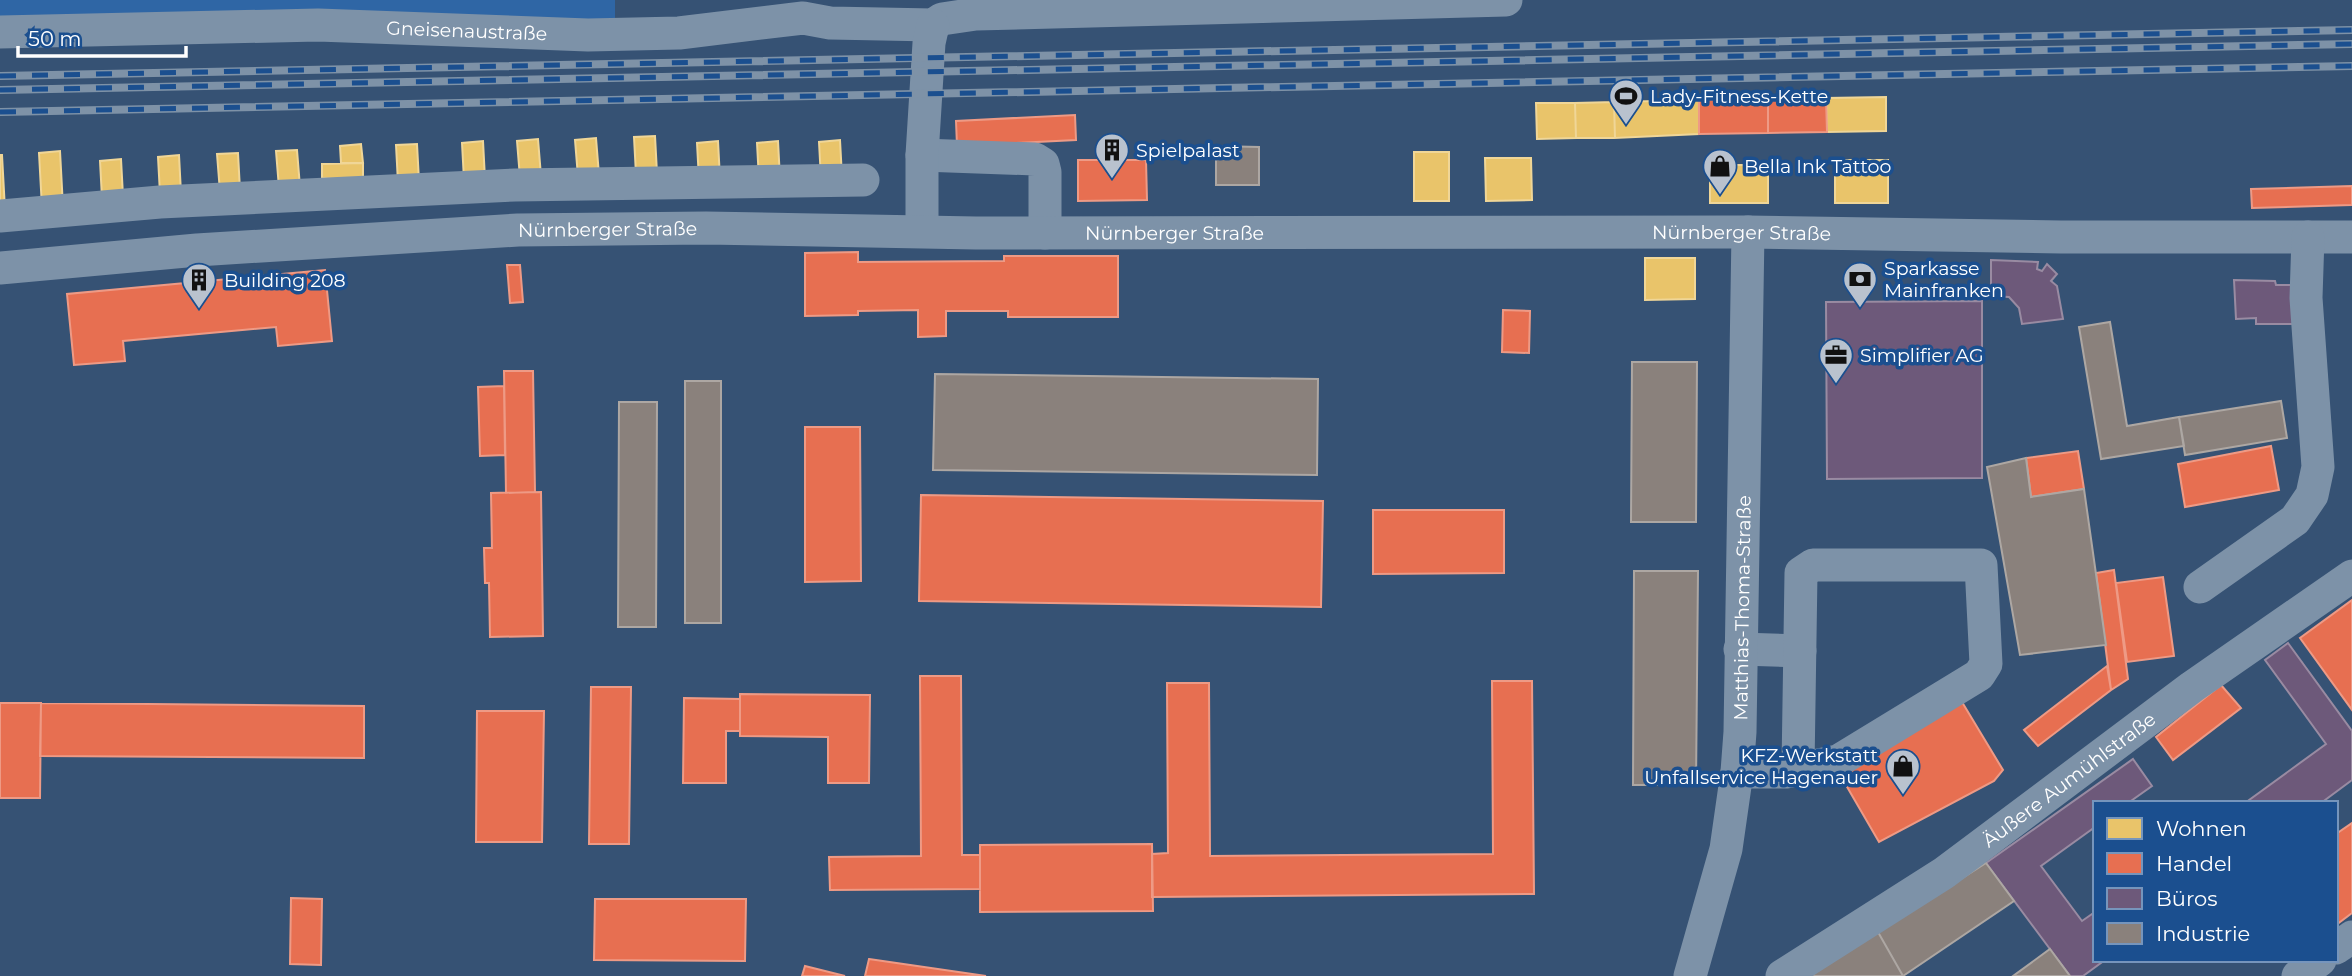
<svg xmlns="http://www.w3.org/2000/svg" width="2352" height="976" viewBox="0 0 2352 976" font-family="Montserrat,sans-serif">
	<rect width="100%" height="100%" fill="#365274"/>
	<path fill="#2f66a5" d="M0,0H615V29L0,22Z"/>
	<path fill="#e9c46a" stroke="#f0d697" stroke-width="2" d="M1886,97V131L1827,132L1826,98Z
		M1699,100V134L1615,138L1614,102Z
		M1614,102L1615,138H1576L1575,103Z
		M1536,103H1575L1576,138L1537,139Z
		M655,136L657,173L636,175L634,137Z
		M596,138L599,175L578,177L575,140Z
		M538,139L541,176L520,178L517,141Z
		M840,140L842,177L821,179L819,142Z
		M483,141L485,179L464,180L462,143Z
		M718,141L720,179L699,180L697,143Z
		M778,141L780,179L759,180L757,143Z
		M361,144L363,163H341L340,146Z
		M417,144L419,181L398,183L396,145Z
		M297,150L300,187L279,188L276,151Z
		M60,151L63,207L42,208L39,153Z
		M1414,152H1449V201H1414Z
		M238,153L240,190L220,192L217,154Z
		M0,155H2L5,210L0,211Z
		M179,155L181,193L160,194L158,157Z
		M1485,158H1531L1532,200L1486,201Z
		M121,159L123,196L102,198L100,161Z
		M1835,160H1888V203H1835Z
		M363,163V182L322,178V164Z
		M1710,165H1758V171H1768V203H1710Z
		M1645,258H1695V299L1645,300Z"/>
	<path fill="#e76f51" stroke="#ee9a85" stroke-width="2" d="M1826,98L1827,132L1768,133V99Z
		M1768,99V133L1699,134V100Z
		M1075,115L1076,140L957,146L956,121Z
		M1078,160H1146L1147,200L1078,201Z
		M2352,186V205L2252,208L2251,189Z
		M858,252V262L1004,261V256H1118V317H1008V311H946V336L918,337V310L858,311V315L805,316V253Z
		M507,265H520L523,302L510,303Z
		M325,270L332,341L278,346L276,327L123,341L125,361L74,365L67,294Z
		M1503,310L1530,311L1529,353L1502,352Z
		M504,371H533L535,492L506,493Z
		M504,386L505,455L480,456L478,387Z
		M805,427H860L861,581L805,582Z
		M2271,446L2279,490L2185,507L2178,464Z
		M2078,451L2084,489L2031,497L2026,458Z
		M541,492L543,636L490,637L489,583H485L484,548H492L491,493Z
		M921,495L1323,501L1321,607L919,601Z
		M1373,510H1504V573L1373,574Z
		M2114,570L2128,679L2111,690L2096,573Z
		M2163,577L2174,656L2127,662L2116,583Z
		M2352,600V710L2300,638Z
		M2107,666L2111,690L2038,746L2024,730Z
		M920,676H961L962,855H980V889L830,890L829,857L921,856Z
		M1492,681H1532L1534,894L1152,897V854L1168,853L1167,683H1209L1210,856L1493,854Z
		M2221,685L2241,708L2173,760L2156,737Z
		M591,687H631L629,844H589Z
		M740,694L870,695L869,783H828V737L740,736Z
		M1959,697L2003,770L1994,781L1879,842L1839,773Z
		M684,698L740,699V731H726V783H683Z
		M0,703H41L40,798H0Z
		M41,703L364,706V758L40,756Z
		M477,711H544L542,842H476Z
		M2352,823V913L2336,925V834Z
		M1152,844L1153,911L980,912V845Z
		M291,898L322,899L321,965L290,964Z
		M595,899H746L745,961L594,960Z
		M869,959L986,976H865Z
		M805,966L845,976H802Z"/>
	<path fill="#6d597a" stroke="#998ba2" stroke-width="2" d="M1991,260L2038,262L2037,269L2042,271L2047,264L2057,274L2051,281L2057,286L2063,319L2022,324L2019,308L2009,297L1991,296Z
		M2234,280L2275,281L2276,285H2297L2296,324H2256V318L2236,319Z
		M1982,301V478L1827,479L1826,302Z
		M2288,643L2352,731V780L2321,803H2245L2326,744L2265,660Z
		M2133,759L2152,786L2128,803H2095V827L2041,866L2082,921L2095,912V960H2105L2083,976H2070L1986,863Z"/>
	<path fill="#8a817c" stroke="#ada7a3" stroke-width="2" d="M1216,146L1259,147V185H1216Z
		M2110,322L2127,426L2179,417L2184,446L2101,459L2079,327Z
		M1632,362H1697L1696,522H1631Z
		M935,374L1318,379L1317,475L933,470Z
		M685,381H721V623H685Z
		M2281,401L2287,438L2185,455L2179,417Z
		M619,402H657L656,627H618Z
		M2026,458L2031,497L2084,489L2106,645L2020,655L1987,467Z
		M1634,571H1698L1696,785H1633Z
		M1986,863L2014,901L1903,976L1878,932Z
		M1878,932L1903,976H1810Z
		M2050,949L2070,976H2013Z"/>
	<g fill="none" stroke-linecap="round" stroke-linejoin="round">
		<g stroke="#7d92a8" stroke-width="33">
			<path id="s1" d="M0,32L318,25L588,35L679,33L803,18L830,23L933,25L942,19L976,14L1506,0"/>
			<path d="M922,155L1035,159L1043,164L1045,172V233"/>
			<path d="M0,216L160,202L515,185L863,180"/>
			<path d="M922,231V155L929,43L933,25"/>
			<path id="s2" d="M0,268L197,250L518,230L706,228L976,233L1748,232L2061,237H2352"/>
			<path d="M2200,587L2295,520L2312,495L2318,467L2306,298L2308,237"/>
			<path d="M1740,649L1800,651"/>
			<path d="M1737,772H1786L1838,761L1979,675L1986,664L1981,565H1813L1801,573L1798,768"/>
			<path d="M2336,948L2352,937"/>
			<path id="s3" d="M1690,976L1726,849L1737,772L1740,732L1748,232"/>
			<path id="s4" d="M1782,976L1944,873L2192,687L2352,576"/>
			<path d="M2298,976L2320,960"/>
		</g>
		<g stroke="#7e92a7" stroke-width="8">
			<path id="rail" d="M0,76L2352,30
				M0,90L2352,44
				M0,112L2352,66"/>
		</g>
		<use href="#rail" stroke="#1b4f8f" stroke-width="5" stroke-dasharray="16" stroke-linecap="butt"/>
	</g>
	<defs>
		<g id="stadium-pin" transform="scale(1.75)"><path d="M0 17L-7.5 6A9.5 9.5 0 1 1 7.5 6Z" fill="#b9c2ce" stroke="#1b4f8f"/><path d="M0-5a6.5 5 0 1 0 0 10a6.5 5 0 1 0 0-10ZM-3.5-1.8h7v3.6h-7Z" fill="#111"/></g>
		<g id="building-pin" transform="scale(1.75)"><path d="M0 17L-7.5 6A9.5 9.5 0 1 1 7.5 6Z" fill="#b9c2ce" stroke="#1b4f8f"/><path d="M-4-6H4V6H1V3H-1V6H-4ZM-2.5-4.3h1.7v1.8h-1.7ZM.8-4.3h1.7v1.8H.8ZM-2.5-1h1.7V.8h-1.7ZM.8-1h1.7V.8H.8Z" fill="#111"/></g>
		<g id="shop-pin" transform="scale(1.75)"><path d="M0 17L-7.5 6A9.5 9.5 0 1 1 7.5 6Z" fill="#b9c2ce" stroke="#1b4f8f"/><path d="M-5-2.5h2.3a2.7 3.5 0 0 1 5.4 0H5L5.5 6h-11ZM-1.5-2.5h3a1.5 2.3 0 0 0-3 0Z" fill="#111"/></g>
		<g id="bank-pin" transform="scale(1.75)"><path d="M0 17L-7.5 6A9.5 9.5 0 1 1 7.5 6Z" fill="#b9c2ce" stroke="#1b4f8f"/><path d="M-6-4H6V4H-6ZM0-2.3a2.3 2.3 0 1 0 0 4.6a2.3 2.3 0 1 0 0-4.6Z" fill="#111"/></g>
		<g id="office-pin" transform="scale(1.75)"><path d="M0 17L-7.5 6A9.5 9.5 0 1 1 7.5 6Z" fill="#b9c2ce" stroke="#1b4f8f"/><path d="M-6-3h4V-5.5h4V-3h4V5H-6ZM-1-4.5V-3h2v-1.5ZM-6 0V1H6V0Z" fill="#111"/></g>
	</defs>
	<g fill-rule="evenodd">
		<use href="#stadium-pin" x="1626" y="96"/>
		<use href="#building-pin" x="1112" y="150"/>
		<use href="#shop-pin" x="1720" y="166"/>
		<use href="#bank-pin" x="1860" y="279"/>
		<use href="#building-pin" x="199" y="280"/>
		<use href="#office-pin" x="1836" y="355"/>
		<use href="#shop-pin" x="1903" y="766"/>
	</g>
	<g text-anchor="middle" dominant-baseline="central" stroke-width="7" stroke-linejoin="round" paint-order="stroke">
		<g font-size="19" fill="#fff" stroke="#1b4f8f">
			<text stroke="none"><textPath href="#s1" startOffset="467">Gneisenaustraße</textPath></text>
			<text stroke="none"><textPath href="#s2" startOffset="609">Nürnberger Straße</textPath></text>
			<text stroke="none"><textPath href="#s2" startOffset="1176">Nürnberger Straße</textPath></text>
			<text stroke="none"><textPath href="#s2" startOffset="1743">Nürnberger Straße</textPath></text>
			<text stroke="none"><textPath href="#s3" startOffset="374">Matthias-Thoma-Straße</textPath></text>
			<text stroke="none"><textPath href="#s4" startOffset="348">Äußere Aumühlstraße</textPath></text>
		</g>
		<g font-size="19" fill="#fff" stroke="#1b4f8f" text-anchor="start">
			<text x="1650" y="96">Lady-Fitness-Kette</text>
			<text x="1136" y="150">Spielpalast</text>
			<text x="1744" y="166">Bella Ink Tattoo</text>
			<text x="1884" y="268">Sparkasse<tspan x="1884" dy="22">Mainfranken</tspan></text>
			<text x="224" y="280">Building 208</text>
			<text x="1860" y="355">Simplifier AG</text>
			<text x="1878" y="755" text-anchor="end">KFZ-Werkstatt<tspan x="1878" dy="22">Unfallservice Hagenauer</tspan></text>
		</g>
	</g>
	<rect x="2093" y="801" width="245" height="161" fill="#1b4f8f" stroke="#7695bc" stroke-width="2"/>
	<rect x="2107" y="818" width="35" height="21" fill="#e9c46a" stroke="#7695bc" stroke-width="2"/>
	<text x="2156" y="836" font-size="21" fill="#ffffff">Wohnen</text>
	<rect x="2107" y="853" width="35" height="21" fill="#e76f51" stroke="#7695bc" stroke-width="2"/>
	<text x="2156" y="871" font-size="21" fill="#ffffff">Handel</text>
	<rect x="2107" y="888" width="35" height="21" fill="#6d597a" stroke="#7695bc" stroke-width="2"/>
	<text x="2156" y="906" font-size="21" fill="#ffffff">Büros</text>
	<rect x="2107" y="923" width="35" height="21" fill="#8a817c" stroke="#7695bc" stroke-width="2"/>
	<text x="2156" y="941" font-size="21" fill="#ffffff">Industrie</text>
	<path d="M18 46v10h168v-10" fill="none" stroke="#ffffff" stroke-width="3.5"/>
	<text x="28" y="46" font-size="21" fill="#ffffff" stroke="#1b4f8f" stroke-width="5" paint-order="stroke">50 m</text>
</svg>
